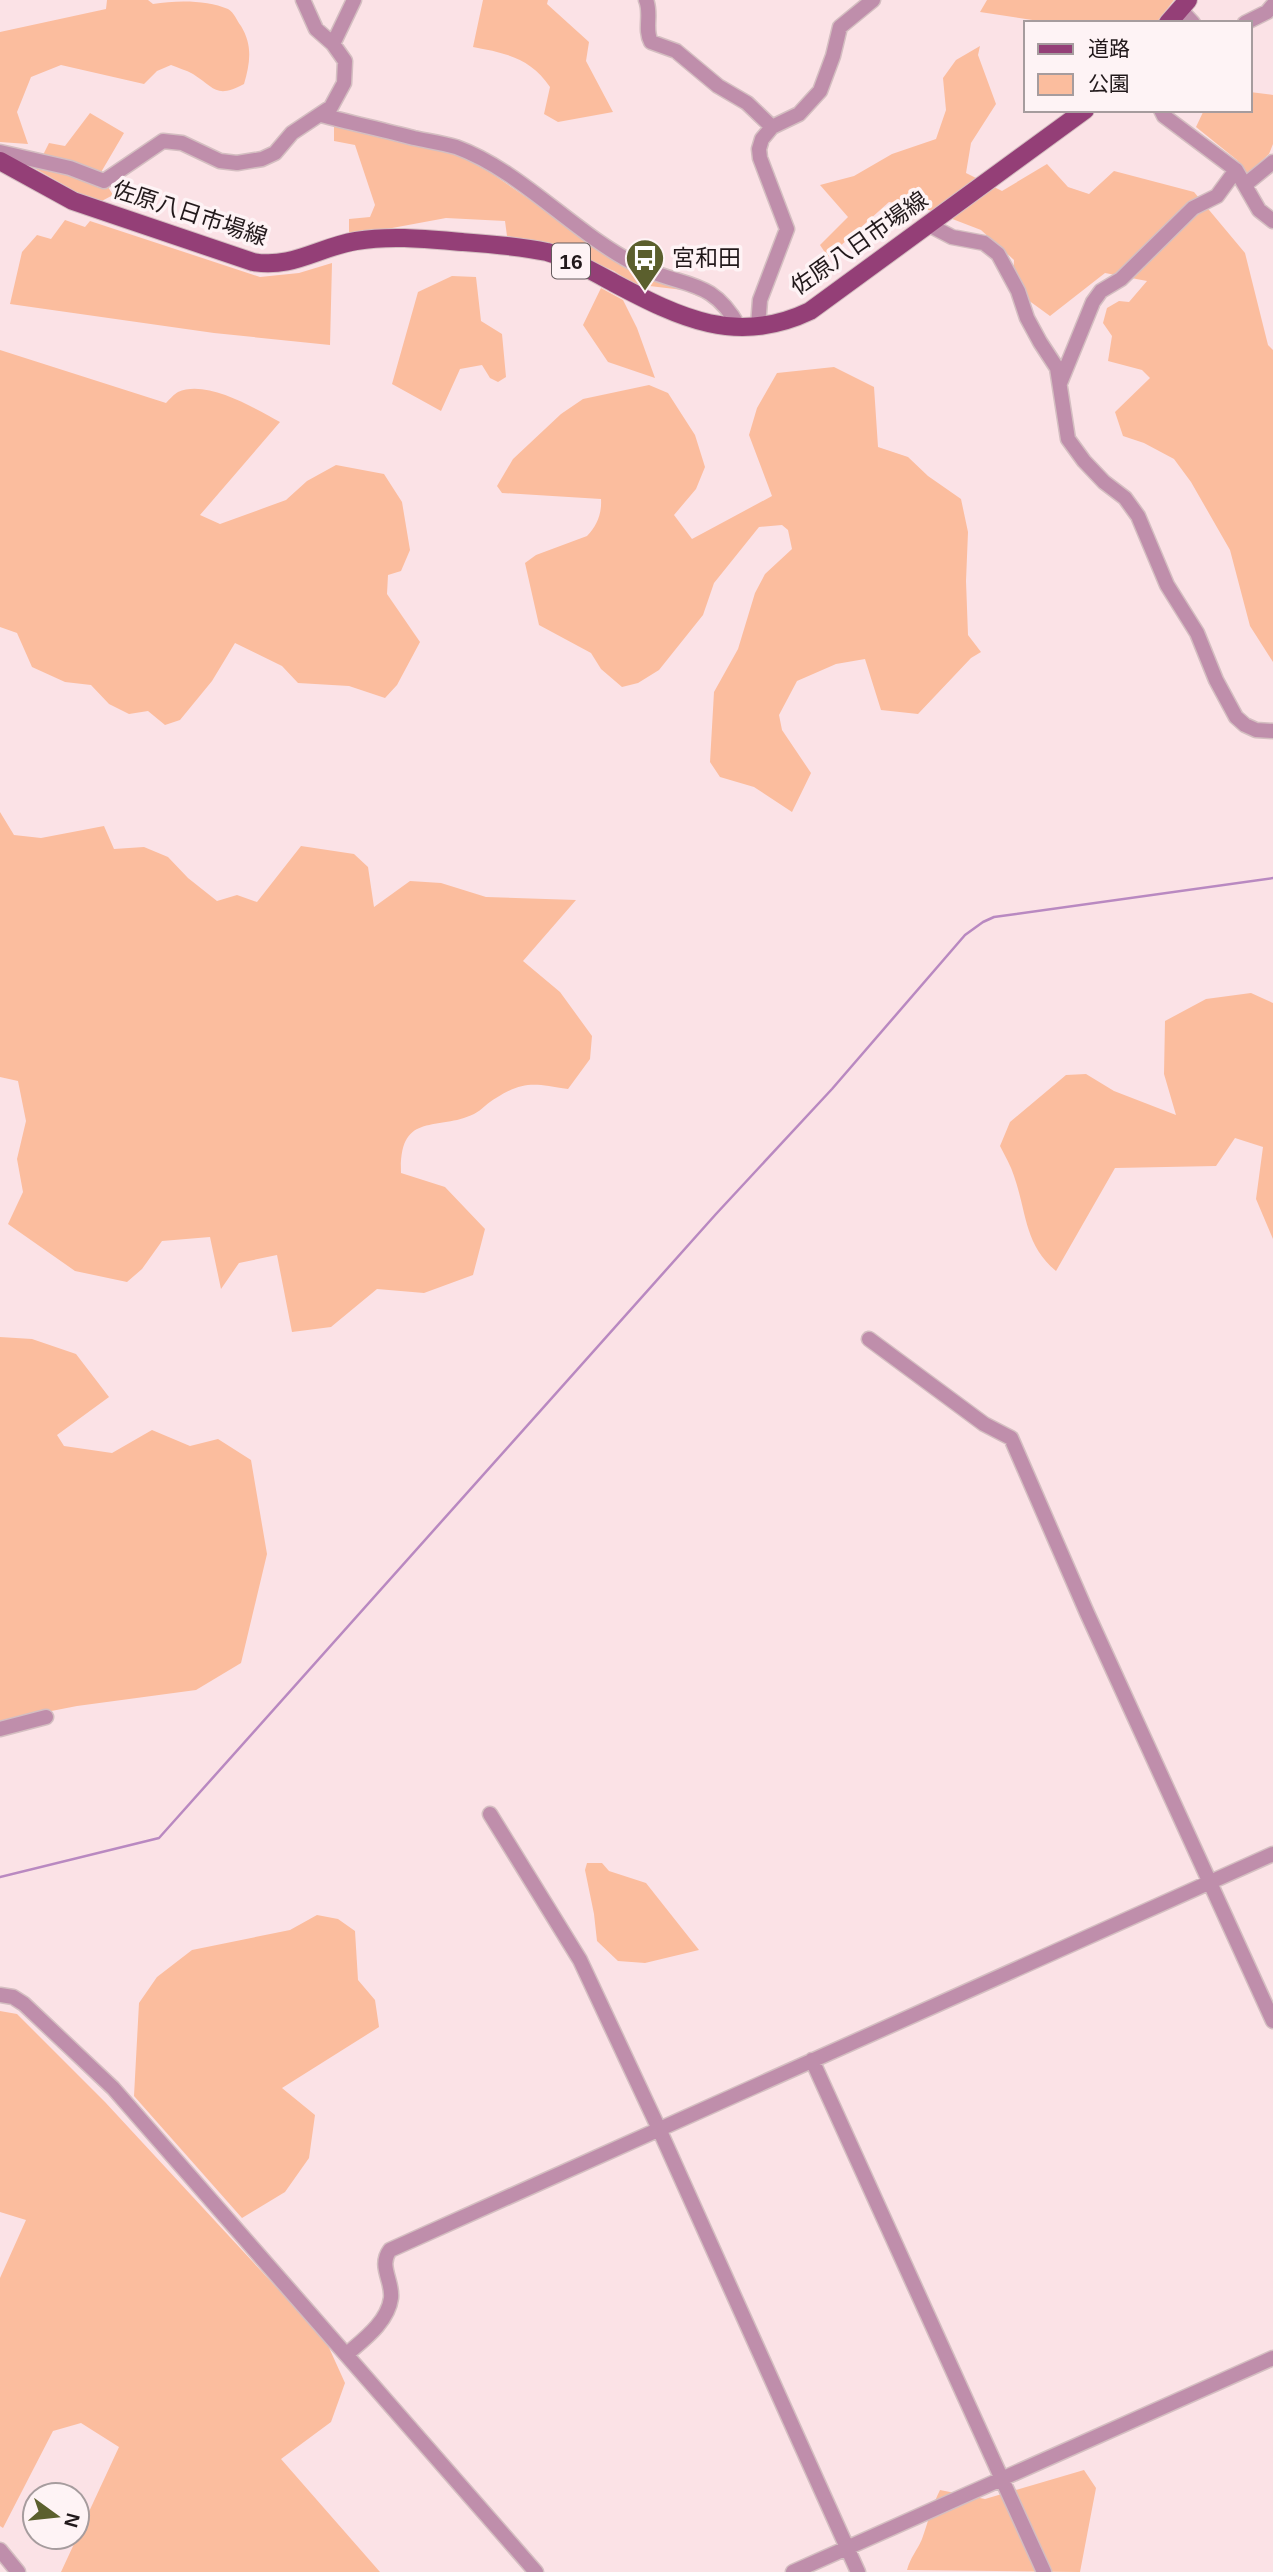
<svg xmlns="http://www.w3.org/2000/svg" width="1273" height="2572" viewBox="0 0 1273 2572" font-family="Arial,'Noto Sans JP',sans-serif">
	<rect width="100%" height="100%" fill="#fbe2e6"/>
	<path fill="#fbbd9e" d="M107,0H148L153,4C177,0 207,0 228,9C234,12 237,21 241,26C253,46 250,63 244,84C216,99 215,88 193,74C186,70 178,68 171,65L157,71L144,84L61,65L31,77L17,112L28,144L0,142V32L106,9Z
		M483,0H548L547,4L589,42L586,61L613,112L558,122L544,114L550,87C531,58 505,53 473,47Z
		M987,0H1174L1156,23H1052L980,12Z
		M980,46L978,55L996,104L971,143L966,173L1002,191L1047,164L1068,187L1089,194L1114,171L1194,192L1245,253L1268,345L1273,350V662L1250,626L1230,550L1191,482L1174,459L1144,443L1123,436L1115,412L1150,378L1142,370L1108,361L1112,336L1103,323L1107,308L1119,301L1129,302L1147,281L1105,273L1050,316L1013,289L1014,260L981,230L929,210L889,202L828,257L820,245L848,217L820,185L854,176L892,154L936,139L946,110L943,78L956,60Z
		M1250,92L1273,95V144L1269,154L1246,175L1237,160L1196,127L1204,110H1250Z
		M90,113L124,133L100,174L113,195L100,202L85,197L36,169L49,143L65,146Z
		M334,123L451,151L491,173L590,241L692,286L714,303L683,290L633,284L614,271L555,246L507,236L505,221L446,218L349,236V219L370,217L375,205L355,145L334,141Z
		M65,220L85,227L90,221L260,277L299,273L332,263L330,345L214,333L10,304L22,252L37,235L51,239Z
		M452,276L476,277L481,321L502,334L506,377L498,382L490,378L482,365L460,369L441,411L392,384L418,292Z
		M601,288L623,300L637,328L655,378L608,362L583,325Z
		M0,350L166,403C169,400 174,394 178,392C207,379 256,409 280,422L200,515L220,524L286,500L307,481L336,465L384,474L402,502L410,550L401,571L388,575L387,594L420,642L397,685L385,698L349,686L298,683L282,666L235,643L212,681L180,720L165,725L148,711L129,714L109,704L91,685L65,682L32,667L17,633L0,627Z
		M834,367L874,387L878,447L908,457L928,476L961,499L968,532L966,581L968,635L981,652L971,658L918,714L881,710L865,659L836,664L797,681L779,715L782,730L811,773L792,812L754,787L720,777L710,762L714,692L738,649L755,593L765,574L792,549L788,530L782,525L759,527L714,583L703,615L659,670L638,683L622,687L601,669L591,653L539,625L525,563L536,555L587,536C597,526 602,513 601,499L502,493L497,486L513,459L561,414L583,399L649,385L668,393L695,435L705,467L696,489L674,515L692,539L772,496L749,435L757,408L777,373Z
		M0,812L14,835L41,838L104,826L114,849L144,847L168,857L188,878L217,901L237,895L257,902L301,846L354,854L368,867L374,907L410,881L441,883L486,897L576,900L523,961L560,992L592,1036L590,1059L568,1089C535,1084 525,1080 496,1098C488,1102 482,1110 474,1114C437,1132 399,1110 401,1173L445,1187L485,1229L473,1275L424,1293L377,1289L331,1327L292,1332L277,1255L239,1263L221,1289L210,1237L162,1241L142,1269L127,1282L75,1271L8,1224L23,1192L17,1159L26,1121L18,1081L0,1077Z
		M1251,993L1273,1003V1239L1256,1199L1263,1147L1235,1138L1216,1166L1115,1168L1056,1271C1024,1244 1027,1213 1014,1176C1011,1166 1005,1156 1000,1146L1010,1122L1066,1075L1086,1074L1114,1091L1176,1115L1164,1074L1165,1021L1206,999Z
		M0,1337L32,1339L76,1354L109,1397L57,1435L64,1446L112,1453L152,1430L190,1446L218,1439L251,1460L267,1554L241,1663L196,1690L77,1706L0,1721Z
		M587,1863H602L609,1871L646,1883L699,1950L645,1963L618,1961L597,1941L594,1914L585,1870Z
		M317,1915L338,1919L355,1931L358,1980L375,2000L379,2027L282,2088L315,2115L309,2158L285,2192L242,2218L134,2096L139,2003L157,1977L192,1950L290,1930Z
		M0,2011L17,2014L105,2102L326,2341L345,2383L331,2422L281,2459L380,2572H61L119,2447L81,2423L53,2431L3,2528L0,2526V2278L26,2220L0,2212Z
		M1084,2470L1096,2488L1080,2572L907,2570C911,2556 917,2551 922,2539C928,2522 932,2506 940,2490L985,2499Z"/>
	<g fill="none" stroke-linecap="round" stroke-linejoin="round">
		<path stroke="#b989c1" stroke-width="2.5" d="M0,1877L159,1838L716,1214L832,1089L965,935L983,922L994,917L1273,878"/>
		<g stroke="#d4bec1" stroke-width="17">
			<path id="minor" d="M646,0C652,14 644,29 651,42L676,51L718,86L747,103L772,127
				M1180,9L1193,23
				M1245,23L1267,12L1273,5
				M333,44L354,0
				M1161,110L1164,116L1236,170L1259,210L1273,221
				M321,115C352,123 383,130 414,138C428,141 443,143 456,147C524,172 577,237 643,268C685,288 712,278 739,327
				M0,152L70,168L104,181L163,141L182,143L220,161L237,163L262,159L275,153L292,133L331,107L344,83L345,61L333,44L316,29L303,0
				M1246,184L1273,162
				M929,225L952,237L984,243L998,254L1018,291L1027,318L1040,342L1057,368L1068,439L1084,461L1104,482L1125,498L1138,516L1167,585L1197,633L1216,680L1236,717L1245,725L1256,730L1273,731
				M758,326L760,300L787,229L760,158L759,149L762,139L772,127L799,114L820,91L833,56L840,27L873,0
				M1060,383L1093,302L1101,291L1121,279L1193,208L1217,196L1236,170
				M869,1339L984,1424L1011,1438L1087,1613L1273,2021
				M0,1729L46,1717
				M490,1814L580,1960L659,2129L858,2572
				M0,1995L13,1997L24,2004L113,2088L536,2572
				M812,2060L1044,2572
				M347,2354C363,2340 388,2322 391,2298C393,2281 378,2266 390,2250L1273,1854
				M0,2550L18,2572
				M793,2572L1273,2358"/>
		</g>
		<g stroke="#d4bec1" stroke-width="20">
			<path id="major" d="M1168,23L1188,0
				M0,161L73,201L253,262C292,269 319,247 356,241C391,235 427,239 462,242C490,244 519,246 547,252C571,259 592,271 614,283C680,318 737,346 810,311L1085,110"/>
		</g>
		<use href="#minor" stroke="#bf8eab" stroke-width="14"/>
		<use href="#major" stroke="#943f77" stroke-width="18"/>
	</g>
	<defs>
		<g id="bus-pin" transform="scale(2.0125)"><path d="M0 17L-7.5 6A9.5 9.5 0 1 1 7.5 6Z" fill="#5b5f2d" stroke="#fef3f5"/><path d="M-5-6H5V4H4V6H2V4H-2V6H-4V4H-5ZM-3.5-4V0h7V-4ZM-3.5 1.2v1.5H-2V1.2ZM2 1.2v1.5H3.5V1.2Z" fill="#fff"/></g>
	</defs>
	<g fill-rule="evenodd">
		<use href="#bus-pin" x="645" y="258"/>
	</g>
	<g text-anchor="middle" dominant-baseline="central" stroke-width="7" stroke-linejoin="round" paint-order="stroke">
		<rect fill="#fef3f5" stroke="#645a5c" stroke-width="2" x="552" y="243.5" width="38" height="35" rx="5"/>
		<g font-size="21" font-weight="bold" fill="#22191b">
			<text x="571" y="261">16</text>
		</g>
		<g font-size="23" fill="#22191b" stroke="#fef3f5">
			<text transform="translate(190 213) rotate(18)">佐原八日市場線</text>
			<text transform="translate(859 243) rotate(-35)">佐原八日市場線</text>
		</g>
		<g font-size="23" fill="#22191b" stroke="#fef3f5" text-anchor="start">
			<text x="672" y="258">宮和田</text>
		</g>
	</g>
	<rect x="1024" y="21" width="228" height="91" fill="#fef3f5" stroke="#a69c9e" stroke-width="2"/>
	<rect x="1038" y="44" width="35" height="10" fill="#943f77" stroke="#a69c9e" stroke-width="2"/>
	<text x="1088" y="56" font-size="21" fill="#22191b">道路</text>
	<rect x="1038" y="74" width="35" height="21" fill="#fbbd9e" stroke="#a69c9e" stroke-width="2"/>
	<text x="1088" y="91" font-size="21" fill="#22191b">公園</text>
	<g transform="translate(56 2516) rotate(105)"><circle r="33" fill="#fef3f5" stroke="#a69c9e" stroke-width="2"/>
	<path d="M0-5L12 26L0 18L-12 26Z" fill="#5b5f2d"/>
	<text y="-10" font-size="19" font-weight="bold" text-anchor="middle" fill="#22191b">N</text>
	</g>
</svg>
